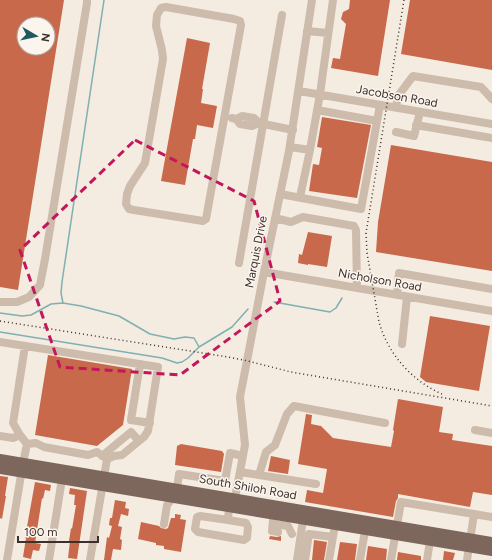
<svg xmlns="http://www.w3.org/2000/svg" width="492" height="560" viewBox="0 0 492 560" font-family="Figtree,sans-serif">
	<rect width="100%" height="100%" fill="#f4ebe1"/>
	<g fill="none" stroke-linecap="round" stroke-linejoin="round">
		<path stroke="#7fb0b2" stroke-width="1.5" d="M274,302L330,312L336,308L342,298
			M63,303L61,293L62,282L104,0
			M0,313L22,316L31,315L51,304L63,303L81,306L119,316L150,334L174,339L185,337L194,338L199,347
			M0,332L162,358L177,363L182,362L188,358L199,347L232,327L248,309"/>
	</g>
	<path fill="#c8694b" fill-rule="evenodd" d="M0,0H64L18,290L0,287ZM24,24H48V48H24Z
		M350,0H390L378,76L331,68L333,58L340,59L346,24L341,19L343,12L349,9Z
		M410,0H492V70L401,54Z
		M187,38L210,43L202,89H203L201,103L217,106L213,128L197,125L195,139H193L185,185L161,181Z
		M322,117L371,125L357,198L309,191L313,164L319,165L322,148L317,147Z
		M391,145L492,162V271L376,252L378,222Z
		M308,232L332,236L327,267L308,264V265L298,263L299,254L302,255Z
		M430,316L490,326L479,391L426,382L420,377Z
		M48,355L132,369L123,425L97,446L35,435Z
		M398,399L443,407L439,432L453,434L452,440L492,446V495L473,492L470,507L398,494V498L396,501L393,517L305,502L307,490L323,493L327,469L298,464L306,414L312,415L311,424L321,426L333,438L391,447L394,431L393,430Z
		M181,444L222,451L224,454L221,472L175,465L177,446Z
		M271,456L290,460L288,474L268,471Z
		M0,476L8,477L5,496H6L2,519L0,518Z
		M35,482L51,485L50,491L45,490L43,499L42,498L35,543L41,544L39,551L33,550L31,559L23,557L26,538H25Z
		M70,488L87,491L77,559L68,558L70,541H69L71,528L72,529L76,505H74L75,495L69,494Z
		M115,500L126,502L125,508L129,509L128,516L121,514L118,526L122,527L120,539L122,540L121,550L113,549L111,560H104L107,537L109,538L112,526L109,525L110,518H112Z
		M175,514L181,515L180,519L186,520L181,552L164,549V546L156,545V543L138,539L141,522L159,526L161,528L166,529L168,528L169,525L171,518H175Z
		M270,536L277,537L281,536V541L269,539Z
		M314,540L327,542L324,560H312Z
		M340,542L357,544L355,560H337Z
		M368,546L387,549L386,560H366Z
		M444,551L455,553L453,560H443Z
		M398,552L421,556V560H397Z"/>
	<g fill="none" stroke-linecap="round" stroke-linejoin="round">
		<path stroke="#cdbbac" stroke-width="8" d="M166,7L234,19L240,21L241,25L206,219L203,221L134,210L129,209L126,204L127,194L130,186L145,163L163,59L162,50L156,26L157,15L161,8Z
			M307,31L328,33
			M299,91L492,124
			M396,107L398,96L413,76L481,87L492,99
			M317,110L377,121
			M232,118L236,119L242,116L254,118L259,123
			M236,119L240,124L252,126L259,123L293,130
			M416,125L492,138
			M396,132L414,136L420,112
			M290,147L310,150L320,94L333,0
			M280,194L361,209L380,105
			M300,197L310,150
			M275,218L291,222L303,217L354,226L356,230L357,288
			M239,263L282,15
			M264,272L492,311
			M397,295L399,273L492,289
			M0,302H17L29,297L40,285L45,259L87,3V0
			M0,342L158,367L148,431L144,437L139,441
			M402,344L407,297
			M140,364L131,420L150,423
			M475,430L492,433
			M20,435L13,423L25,346
			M0,436L13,438L20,435L27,444L36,443L44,447L88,455L97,452L107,459L90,560
			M102,456L131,432L139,441L122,455L114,456L107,459
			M240,472L316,484
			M259,475L266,452L275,445L287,414L294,406L385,423
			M234,503L245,445L240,397L264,272L289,151L312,0
			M474,514L492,517
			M228,520L246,523L248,527L247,538L244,540L198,532L195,529L197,517L200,516L228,520L229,508
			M273,520L272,531L278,532
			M164,524L167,505L173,498L177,488L179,474L225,481L230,453L243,456
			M273,524L288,526L292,534
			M7,560L23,463L27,444
			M49,560L62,479
			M297,560L304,513
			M305,560L309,534L333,537
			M329,560L335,525
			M360,560L365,531
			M391,560L401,502L474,514L467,560
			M427,560L430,541"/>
		<path stroke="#7d675c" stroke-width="10" d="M0,459L492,542
			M0,469L492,551"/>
		<path stroke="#3b302b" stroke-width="1.5" stroke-dasharray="1 3" stroke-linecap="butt" d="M404,0L366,233L367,253L379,322C388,354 412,381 442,394
			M0,321L228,357L248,361L291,372L492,406"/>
	</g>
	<path fill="none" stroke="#c2185b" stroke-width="3" stroke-dasharray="8 5" stroke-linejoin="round" d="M135,140L254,201L280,301L180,375L60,367L20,250Z"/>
	<g text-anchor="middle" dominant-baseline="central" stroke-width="3" stroke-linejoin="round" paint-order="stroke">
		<g font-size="12" fill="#3b302b" stroke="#fbf5ee">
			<text transform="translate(397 96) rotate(10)">Jacobson Road</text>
			<text transform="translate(256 252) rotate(-79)">Marquis Drive</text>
			<text transform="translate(380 280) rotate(10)">Nicholson Road</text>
			<text transform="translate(248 487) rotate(10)">South Shiloh Road</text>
		</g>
	</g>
	<g transform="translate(36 36) rotate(99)"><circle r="19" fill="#fbf5ee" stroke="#aea6a0"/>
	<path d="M0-3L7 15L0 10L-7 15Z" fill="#1f5a5e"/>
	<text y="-6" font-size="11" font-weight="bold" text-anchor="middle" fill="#3b302b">N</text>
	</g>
	<path d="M18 536v6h80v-6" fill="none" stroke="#3b302b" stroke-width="2"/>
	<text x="24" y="536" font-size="12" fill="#3b302b" stroke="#fbf5ee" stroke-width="3" paint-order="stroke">100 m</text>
</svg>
